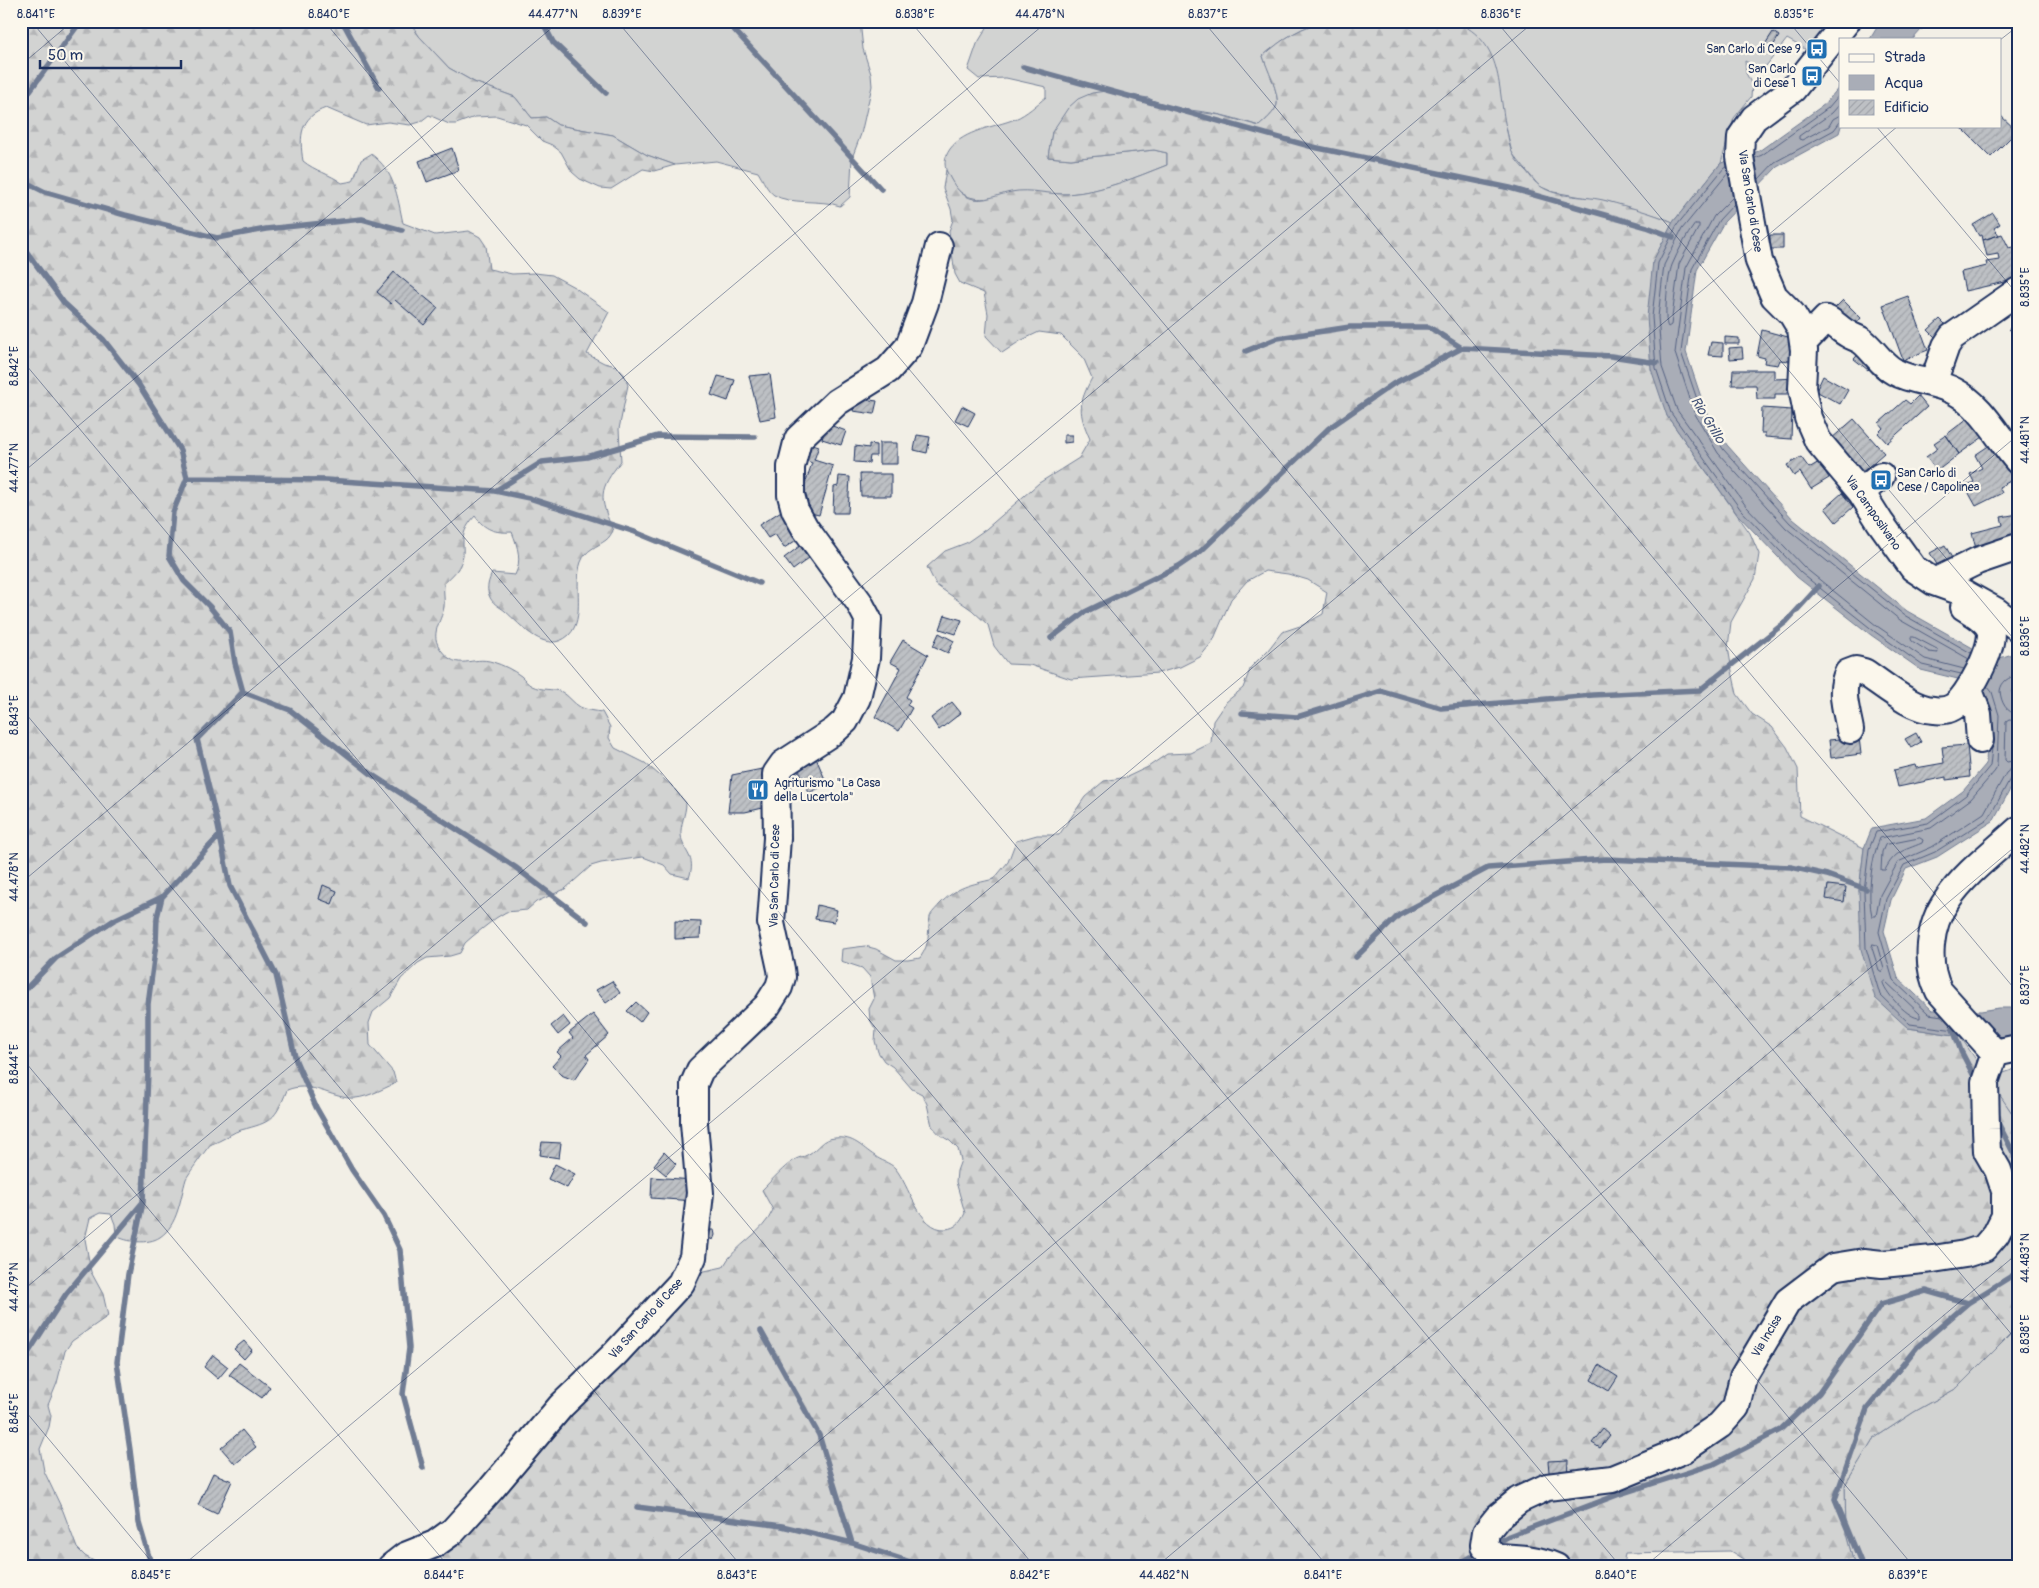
<svg xmlns="http://www.w3.org/2000/svg" width="2039" height="1588" viewBox="0 0 2039 1588" font-family="Pangolin,sans-serif">
	<defs>
		<pattern id="forest-firs" width="22" height="20" patternUnits="userSpaceOnUse" patternTransform="scale(1.25)"><rect width="22" height="20" fill="#d2d3d2"/><path d="M5 1l3.5 6h-7zM16 11l3.5 6h-7z" fill="#b4b5b7"/></pattern>
		<pattern id="building-hatch" width="6" height="6" patternUnits="userSpaceOnUse" patternTransform="scale(1.25)"><rect width="6" height="6" fill="#bdc0c4"/><path d="M-1 1l2-2M0 6l6-6M5 7l2-2" fill="none" stroke="#a2a5ab"/></pattern>
	</defs>
	<rect width="100%" height="100%" fill="#f2efe6"/>
	<filter id="ink" filterUnits="userSpaceOnUse"><feTurbulence type="fractalNoise" baseFrequency=".02" numOctaves="2"/><feDisplacementMap in="SourceGraphic" scale="10" xChannelSelector="R" yChannelSelector="G"/><feConvolveMatrix kernelMatrix="1 2 1 2 8 2 1 2 1" color-interpolation-filters="sRGB"/></filter>
	<g filter="url(#ink)">
		<path fill="#d2d3d2" stroke="#768198" d="M409,21H860L863,49L871,74L872,86L861,134L852,158L850,197L840,206C821,199 790,205 774,195C767,190 763,180 758,172L716,161L675,165L647,155L613,135L558,125L546,117L532,118L515,97L474,82L449,68L419,36Z
			M991,21H1328C1303,25 1282,39 1263,56C1267,67 1280,95 1277,105C1274,113 1266,120 1259,126C1247,122 1234,118 1221,115C1196,109 1171,111 1148,98L1052,132L1048,157L1071,159L1154,150L1167,153V165C1134,178 1105,191 1069,194C1051,195 1033,191 1015,192C1009,192 1003,196 997,197C975,201 960,199 949,177C944,167 943,159 950,149C964,130 995,127 1015,119C1027,114 1036,105 1046,97V87L1006,78L979,79L968,70L977,44Z
			M1455,21H1837L1812,53L1787,39L1766,66L1760,69L1745,61L1746,73L1752,85L1751,97L1734,118L1721,163L1673,222L1657,216L1606,201L1553,192L1539,186L1512,153L1506,127L1466,26Z
			M2018,1068V1122L1991,1083L1995,1076Z
			M2018,1327V1567H1855L1846,1534L1845,1485L1873,1439L1914,1412L1957,1388Z"/>
		<path fill="url(#forest-firs)" stroke="#768198" d="M21,21H409L419,36L449,68L474,82L515,97L532,118L546,117L558,125L613,135L647,155L675,165L654,171L643,169L611,189L600,188L580,179L572,172L561,152L552,145L542,141L526,125L497,116L475,117L456,124H449L429,115L420,122L410,125L388,122L366,125L326,108C300,117 299,136 303,161C315,171 330,174 342,183L353,181L361,160L371,154C395,171 397,196 403,223L435,235L469,231L480,237L486,246L489,269L512,274L535,273L552,275L574,287L609,312L587,354L604,363L616,366L624,374L628,385L619,429L621,461C598,491 599,496 613,531C611,534 609,538 606,540C597,547 586,549 581,562C573,585 586,618 569,635C546,656 521,625 505,611C499,606 492,604 489,595C486,588 489,580 492,573L515,575C522,561 518,547 512,532C495,533 485,530 475,516C454,539 469,546 460,565C457,572 449,578 444,584C443,592 445,600 444,607C441,623 429,634 441,650C458,673 472,655 493,662C503,665 513,670 521,676C525,679 527,684 532,686C542,691 552,688 562,692C569,696 573,703 580,707C586,710 595,711 602,712L610,727L609,738L615,748L645,763L671,785L686,803C686,814 680,825 681,835C683,854 697,855 689,878L672,874L664,865L643,857L601,863L591,866L565,889L536,902L527,910L506,912L496,918L473,936L465,943L460,953L450,956L427,958L418,963L401,979L390,998L373,1012L369,1023L370,1045L393,1072L396,1083C382,1089 364,1100 348,1098C326,1095 309,1081 287,1090C275,1120 272,1122 241,1130C233,1132 228,1137 221,1140C218,1142 213,1143 210,1145C207,1148 187,1176 186,1179C180,1199 178,1225 160,1237C148,1245 127,1242 116,1236L115,1224L111,1214L100,1213L90,1218L85,1239L91,1272L103,1294L108,1316L72,1341L65,1351L57,1383L48,1405L51,1416L49,1427L40,1449L44,1471L63,1511L77,1548L85,1556L104,1567H21Z
			M1328,21H1455C1506,44 1496,87 1507,132C1509,139 1509,148 1513,154C1516,161 1522,167 1527,172C1531,177 1535,183 1540,186C1559,199 1586,195 1607,201C1629,207 1652,213 1673,222L1653,262L1667,416L1750,533L1759,554L1755,579L1731,622L1728,647L1732,671L1737,694L1752,714L1772,727L1787,747L1798,769L1800,816L1864,848L1859,891L1908,1028L1960,1036L2018,1122V1327L1957,1388L1914,1412L1873,1439L1845,1485L1846,1534L1855,1567H1756L1730,1551L1625,1553L1623,1565L1614,1567H375L400,1550L441,1533L700,1272L723,1267C735,1244 763,1234 773,1210L762,1190C772,1180 784,1166 796,1159C799,1157 804,1157 807,1155C819,1149 820,1139 835,1138C854,1136 861,1147 875,1156C881,1161 889,1162 895,1168C909,1184 919,1231 946,1229C956,1228 961,1222 965,1213L956,1182L957,1171L961,1160L958,1149L950,1141L940,1135L932,1126L927,1104L922,1094L912,1089L893,1067L884,1061L878,1052L875,1041L876,1030L870,1020L869,1009L874,999L870,977L862,968L841,961L842,949L865,946L876,949L896,960H908L920,958C931,942 927,934 930,917C931,913 936,909 939,905C957,886 970,885 994,879L1008,862L1016,841L1037,835H1059L1085,797L1104,781L1127,777L1148,767L1167,754L1191,753L1211,743L1213,721L1226,702L1243,688L1251,667L1268,650L1282,632L1303,625L1323,614L1327,592L1308,580L1288,574L1265,571L1247,581L1231,599L1213,641L1200,657L1180,667L1158,673L1071,679L1030,665L1008,664L994,646L988,625L972,610L936,585L927,567L945,551L966,543L986,529L1039,483L1079,458L1090,439C1078,412 1078,404 1092,378L1083,357L1061,335L1039,332L1020,341L1002,353L986,336L988,314L984,293L960,283L955,274L949,231L953,220L951,209L943,188L946,170C952,182 958,194 970,198C983,203 999,194 1011,192C1030,188 1050,195 1068,194C1104,191 1134,178 1167,165V153L1154,150L1071,159L1048,157L1052,132L1068,108L1078,99L1092,93L1106,91L1148,98L1161,105L1190,111L1220,115L1259,126C1266,120 1274,113 1277,105C1280,94 1266,67 1263,56C1282,39 1303,25 1328,21Z
			M191,1559L202,1560L212,1567H151L158,1564Z"/>
		<path fill="#a9adb7" stroke="#707b93" d="M1881,21H1929L1913,39H1870Z
			M1840,86L1841,126L1839,133L1777,167L1724,222L1697,270L1686,352L1705,409L1727,445L1793,519L1907,611L1994,660L2018,652V686L2011,691L2017,705L2018,775L1993,821L1937,857L1906,869L1891,900L1884,931L1898,978L1932,1010L1981,1011L1999,1008H2018V1037L1960,1036L1908,1028L1875,998L1861,949L1859,891L1864,848L1872,828L1926,818L1963,791L1986,764L1988,717L1962,680L1921,670L1871,635L1797,577L1737,514L1667,416L1651,369L1647,317L1653,261L1673,222L1721,163L1759,151L1825,104Z"/>
		<g fill="none" stroke-linecap="round" stroke-linejoin="round">
			<path stroke="#546182" stroke-width="1" d="M1840,104L1832,113L1799,136V139L1802,140L1829,126L1833,119L1840,115
				M1755,158L1762,155L1828,108L1840,94
				M1727,167L1724,168L1677,225L1658,263L1652,317L1656,368L1671,413L1741,510L1801,573L1874,631L1922,665L1961,674
				M1728,173L1682,229L1664,265L1658,317L1662,367L1677,410L1746,506L1805,568L1877,626L1925,659L1964,669
				M1759,179L1775,162L1834,130L1840,122
				M1733,197L1714,216L1686,268L1675,353L1695,414L1718,453L1786,528L1900,620L1969,659
				M1734,204L1719,220L1692,269L1681,352L1701,411L1723,449L1790,523L1904,615L1971,653
				M1695,224H1699V227L1679,264L1671,325L1668,327C1663,320 1668,275 1672,265C1678,251 1686,236 1695,224Z
				M1911,637H1914L1937,649L1938,653L1929,652L1912,641Z
				M2018,676C2009,676 2001,682 2000,691C2001,702 2006,713 2018,714
				M1987,686L1992,692L1999,715L1997,765L1995,771L1971,799L1931,828L1880,838C1871,858 1867,896 1872,916H1876L1880,895L1898,862L1932,847L1984,813L2006,773L2011,769L2018,768
				M2018,721L2009,720L2006,722L2005,760L2007,762L2018,760
				M1920,838L1923,840L1922,843C1903,851 1895,851 1885,870H1881L1882,852L1885,845Z
				M1873,944L1877,945L1884,969L1882,972L1879,970L1872,948Z
				M1885,981L1920,1014V1018C1909,1019 1886,994 1883,983Z
				M1942,1016L1929,1014L1893,980L1879,932L1886,899L1904,865L1935,852L1989,818L2011,777L2018,774
				M1955,1030L1910,1024L1880,995L1866,948L1864,891L1869,849L1876,832L1928,823L1966,795L1990,766L1992,748"/>
			<path stroke="#707b93" stroke-width="5.5" d="M339,21L345,26L379,88
				M542,21L553,42L606,93
				M726,21L881,189
				M1023,67L1313,147L1510,188L1647,227L1673,237
				M21,103L81,21
				M21,180L45,192L125,215L217,238L266,229L362,219L402,230
				M21,244L64,303L103,339L139,385L180,450L187,478L173,512L169,556L184,581L210,607L230,632L235,663L243,692L197,739L218,826L230,886L276,975L296,1061L316,1107L352,1170L384,1216L400,1250L409,1348L403,1394L423,1468
				M1246,351L1278,338L1350,327H1429L1462,348
				M187,478L326,480L495,491L529,498L635,532L759,583
				M495,491L542,462L587,457L658,436L755,437
				M1051,638L1085,612L1179,566L1201,551L1329,428L1393,384L1462,348L1611,356L1657,363
				M243,692L290,710L374,776L515,867L587,922
				M1242,713L1297,717L1382,691L1441,708L1593,695L1700,690L1787,621L1819,586
				M1356,957L1399,915L1488,868L1606,859L1791,867L1827,875L1866,889
				M21,994L56,958L114,920L162,897L220,835
				M1953,1029L1961,1051L1977,1082
				M1995,1117L2018,1162
				M761,1331L819,1435L852,1543
				M21,1364L66,1294L143,1202
				M637,1507L782,1526L852,1543L926,1567
				M1493,1545L1509,1536L1617,1495L1714,1464L1780,1430L1819,1393L1881,1304L1926,1291L1968,1303
				M152,1567L139,1523L130,1450L117,1362L128,1274L143,1202L148,1071V1004L156,944L157,917L162,897
				M1458,1567L1463,1561L1481,1551
				M1863,1567L1835,1499L1867,1409L1917,1347L1968,1303L2018,1272"/>
		</g>
		<path fill="url(#building-hatch)" stroke="#1b2f5e" d="M1773,32L1779,36L1769,53L1762,49Z
			M2000,115L2017,131L1991,157L1960,126H2000Z
			M452,148L459,170L427,182L419,161Z
			M1993,213L2000,224L1994,228L1999,235L1983,240L1982,235L1979,236L1973,225Z
			M2002,234L2009,248L2012,247L2018,260V279L1965,291L1961,272L1987,266L1986,262L1999,260L1998,254L1987,256L1983,240Z
			M1770,235H1783V249H1770Z
			M394,272L438,308L424,325L395,300L391,304L377,292Z
			M1908,296L1928,350L1903,360L1883,305Z
			M1843,300L1861,318L1851,330L1832,311Z
			M1940,319L1951,330L1940,342L1928,330Z
			M2018,320V337L2009,329Z
			M1762,330L1799,340L1798,362L1780,360L1778,365L1764,363L1765,358L1757,356Z
			M1725,337L1739,338V344H1725Z
			M1711,342L1723,343V356L1708,355Z
			M1742,347L1743,358L1730,359L1729,348Z
			M1864,348L1877,360L1868,370L1854,359Z
			M1733,370H1774V379L1798,378L1800,394H1775V399H1757L1756,385H1732Z
			M770,374L776,417L760,420L749,376Z
			M718,376L735,380L728,401L711,395Z
			M1823,376L1848,390L1840,404L1816,391Z
			M1918,396L1927,407L1887,443L1878,433L1883,428L1879,423L1905,400L1910,404Z
			M856,398L877,401L874,414L853,411Z
			M962,406L975,413L968,426L955,420Z
			M1762,408L1792,410L1791,439L1765,437V433H1761Z
			M1968,418L1983,437L1959,454L1946,435Z
			M1854,419L1884,453L1860,474L1831,439Z
			M827,424L846,431L841,445L822,439Z
			M917,435L930,437L927,453L914,450Z
			M1064,435H1072V442L1064,443Z
			M1946,435L1959,454L1937,471L1926,457L1938,448L1934,443Z
			M803,441L819,446L814,460L833,466L819,515L802,511L801,496L812,463L798,457Z
			M1996,441L2018,473V477L1999,487L2002,493L1976,506L1965,486L1974,482L1970,474L1982,468L1975,455Z
			M879,443H897V464H879Z
			M869,444L876,445V456H870L869,463L854,462L855,446L869,448Z
			M1801,457L1809,468L1819,462L1829,478L1811,489L1800,472L1794,476L1787,465Z
			M860,474H891V496H861Z
			M839,476L850,477L848,513H833L834,487L838,486Z
			M1842,493L1853,507L1836,522L1825,508Z
			M786,508L803,536L784,548L775,534L768,538L759,525Z
			M2018,514V541L1976,549L1972,533L2003,525L2001,517Z
			M1945,545L1953,560L1939,568L1930,553Z
			M800,546L809,558L793,570L784,558Z
			M945,615L962,620L956,634L940,629Z
			M939,633L954,641L948,653L933,646Z
			M903,640L928,655L906,697L910,700L907,705L912,708L899,731L875,717L901,668L890,662Z
			M952,702L961,713L939,730L931,718Z
			M1916,733L1921,742L1911,748L1905,739Z
			M1859,737L1861,754L1831,758L1829,740Z
			M1967,745L1970,777L1946,780V777L1898,787L1894,770L1915,765L1916,768L1944,763L1942,747Z
			M816,758L827,784L809,793L797,765Z
			M762,769L772,806L745,812H728L732,775Z
			M323,885L337,891L332,904L319,899Z
			M1828,885L1846,887L1844,902L1826,899Z
			M817,905L837,910L834,922L815,919Z
			M675,921L701,922L700,938L675,939Z
			M612,981L620,993L606,1003L596,990Z
			M636,1002L647,1012L640,1022L627,1011Z
			M593,1014L609,1035L586,1055L589,1059L574,1080L561,1075L552,1066L561,1056L557,1052L573,1038L569,1033Z
			M563,1016L570,1025L558,1035L551,1026Z
			M542,1142L561,1143L559,1158L540,1155Z
			M664,1152L676,1164L666,1175L654,1165Z
			M555,1164L575,1174L567,1188L548,1179Z
			M652,1177L694,1180V1201L651,1198Z
			M710,1230H714L715,1235L713,1240L708,1238Z
			M244,1341L252,1350L244,1359L234,1349Z
			M213,1355L228,1367L218,1379L204,1367Z
			M239,1363L270,1387L262,1398L229,1375Z
			M1599,1365L1618,1377L1609,1391L1591,1380Z
			M1603,1429L1610,1435L1600,1448L1592,1443Z
			M242,1430L256,1447L235,1464L221,1448Z
			M1568,1460L1567,1480L1550,1482L1548,1461Z
			M213,1473L232,1481L217,1514L198,1505Z"/>
		<g fill="none" stroke-linecap="round" stroke-linejoin="round">
			<g stroke="#1b2f5e" stroke-width="30">
				<path id="minor" d="M1847,21L1793,89L1754,118L1741,137L1740,157L1759,261L1774,296L1792,314L1801,329L1804,350L1802,388L1808,418L1818,441L1861,492L1880,522L1913,568L1934,582L1962,592L1996,611L2018,628
					M1803,343L1826,319C1834,322 1840,330 1848,334C1852,337 1858,338 1862,341C1874,350 1881,365 1895,372C1913,382 1935,381 1954,391C1983,406 1997,437 2018,461
					M1933,383L1946,346L1952,337L2018,291
					M1861,492L1881,476
					M1934,582L1977,561L2018,547
					M1969,690L1978,714L1980,740
					M1850,730C1847,712 1839,691 1848,673L1856,670L1864,672C1883,684 1911,709 1934,710C1941,711 1948,710 1953,707C1968,698 1996,645 1990,629C1985,618 1973,613 1964,607
					M1995,1053L1939,991C1925,963 1929,925 1947,900C1965,873 1994,852 2018,830
					M1995,1053L2018,1048
					M391,1567L405,1556L435,1544L453,1531L492,1488L561,1406L615,1354L681,1283L693,1257L700,1193L694,1123V1084L700,1070L767,1006L779,987L782,977L781,969L771,923L777,838L776,774L783,764L834,731L845,721L857,698L866,658L868,619L859,602L805,528L795,510L791,495V467L798,439L837,402L888,370L909,346L925,303L939,246
					M1556,1567C1536,1558 1516,1558 1495,1557L1484,1545L1486,1532L1498,1517L1519,1500L1547,1487L1612,1479L1683,1450L1720,1425L1736,1407L1743,1377L1788,1301L1833,1267L1864,1262L1882,1264L1933,1259L1965,1254L1984,1248L1996,1234L2005,1216V1191L1998,1170L1987,1151L1986,1129L1985,1082L1995,1053"/>
			</g>
			<use href="#minor" stroke="#fbf7ec" stroke-width="26"/>
		</g>
	</g>
	<path fill="none" stroke="#1b2f5e" stroke-width="1" stroke-opacity="0.45" d="M31,21L1328,1567M324,21L1621,1567M617,21L1914,1567M910,21L2018,1342M1203,21L2018,993M1496,21L2018,644M1788,21L1840,83M2000,40L2018,26M21,65L73,21M1876,126L2018,295M21,359L1035,1567M21,474L560,21M21,708L742,1567M21,883L1048,21M21,1057L449,1567M21,1292L1535,21M21,1406L156,1567M181,1567L1898,126M669,1567L2018,435M1156,1567L2018,844M1644,1567L2018,1253"/>
	<defs>
		<g id="bus-square" transform="scale(1.125)"><rect x="-9" y="-9" width="18" height="18" rx="4" fill="#1f6fb2" stroke="#fbf7ec"/><path d="M-5-6H5V4H4V6H2V4H-2V6H-4V4H-5ZM-3.5-4V0h7V-4ZM-3.5 1.2v1.5H-2V1.2ZM2 1.2v1.5H3.5V1.2Z" fill="#fff"/></g>
		<g id="restaurant-square" transform="scale(1.125)"><rect x="-9" y="-9" width="18" height="18" rx="4" fill="#1f6fb2" stroke="#fbf7ec"/><path d="M-5-6h1v4h1v-4h1v4h1v-4h1v5L-1.5 .5V6h-2V.5L-5-1ZM5-6V6H3V1.5H1.5Q1.5-4 5-6Z" fill="#fff"/></g>
	</defs>
	<g fill-rule="evenodd">
		<use href="#bus-square" x="1817" y="49"/>
		<use href="#bus-square" x="1812" y="76"/>
		<use href="#bus-square" x="1881" y="480"/>
		<use href="#restaurant-square" x="758" y="790"/>
	</g>
	<g text-anchor="middle" dominant-baseline="central" stroke-width="4.5" stroke-linejoin="round" paint-order="stroke">
		<g font-size="12" fill="#1b2f5e" stroke="#fbf7ec" text-anchor="end">
			<text x="1801" y="49">San Carlo di Cese 9</text>
			<text x="1796" y="69">San Carlo<tspan x="1796" dy="14">di Cese 1</tspan></text>
			<text x="1897" y="473" text-anchor="start">San Carlo di<tspan x="1897" dy="14">Cese / Capolinea</tspan></text>
			<text x="774" y="783" text-anchor="start">Agriturismo "La Casa<tspan x="774" dy="14">della Lucertola"</tspan></text>
		</g>
		<g font-size="12" fill="#1b2f5e" stroke="#fbf7ec">
			<text transform="translate(1750 201) rotate(81)">Via San Carlo di Cese</text>
			<text transform="translate(1873 513) rotate(55)">Via Camposilvano</text>
			<text transform="translate(775 876) rotate(-89)">Via San Carlo di Cese</text>
			<text transform="translate(646 1319) rotate(-48)">Via San Carlo di Cese</text>
			<text transform="translate(1767 1336) rotate(-59)">Via Incisa</text>
		</g>
		<g font-size="14" font-style="italic" fill="#465579" stroke="#fbf7ec">
			<text transform="translate(1708 420) rotate(58)">Rio Grillo</text>
		</g>
	</g>
	<rect width="2039" height="1588" fill="none" stroke="#fbf7ec" stroke-width="55"/>
	<rect x="1839" y="38" width="162" height="90" fill="#fbf7ec" stroke="#a1a7b3"/>
	<rect x="1849" y="54" width="25" height="8" fill="#fbf7ec" stroke="#a1a7b3"/>
	<text x="1884" y="62" font-size="15" fill="#1b2f5e">Strada</text>
	<rect x="1849" y="75" width="25" height="15" fill="#a9adb7" stroke="#a1a7b3"/>
	<text x="1884" y="88" font-size="15" fill="#1b2f5e">Acqua</text>
	<rect x="1849" y="100" width="25" height="15" fill="url(#building-hatch)" stroke="#a1a7b3"/>
	<text x="1884" y="112" font-size="15" fill="#1b2f5e">Edificio</text>
	<path d="M40 60v8h141v-8" fill="none" stroke="#1b2f5e" stroke-width="2.5"/>
	<text x="48" y="60" font-size="15" fill="#1b2f5e" stroke="#fbf7ec" stroke-width="4" paint-order="stroke">50 m</text>
	<rect x="28" y="28" width="1984" height="1532" fill="none" stroke="#1b2f5e" stroke-width="2"/>
	<g font-size="12" text-anchor="middle" fill="#1b2f5e">
		<text x="36" y="18">8.841°E</text>
		<text x="329" y="18">8.840°E</text>
		<text x="553" y="18">44.477°N</text>
		<text x="622" y="18">8.839°E</text>
		<text x="915" y="18">8.838°E</text>
		<text x="1040" y="18">44.478°N</text>
		<text x="1208" y="18">8.837°E</text>
		<text x="1501" y="18">8.836°E</text>
		<text x="1794" y="18">8.835°E</text>
		<text transform="translate(2025 287) rotate(-90)" y="4">8.835°E</text>
		<text transform="translate(14 366) rotate(-90)" y="4">8.842°E</text>
		<text transform="translate(2025 440) rotate(-90)" y="4">44.481°N</text>
		<text transform="translate(14 468) rotate(-90)" y="4">44.477°N</text>
		<text transform="translate(2025 636) rotate(-90)" y="4">8.836°E</text>
		<text transform="translate(14 715) rotate(-90)" y="4">8.843°E</text>
		<text transform="translate(2025 849) rotate(-90)" y="4">44.482°N</text>
		<text transform="translate(14 877) rotate(-90)" y="4">44.478°N</text>
		<text transform="translate(2025 985) rotate(-90)" y="4">8.837°E</text>
		<text transform="translate(14 1064) rotate(-90)" y="4">8.844°E</text>
		<text transform="translate(2025 1258) rotate(-90)" y="4">44.483°N</text>
		<text transform="translate(14 1287) rotate(-90)" y="4">44.479°N</text>
		<text transform="translate(2025 1334) rotate(-90)" y="4">8.838°E</text>
		<text transform="translate(14 1413) rotate(-90)" y="4">8.845°E</text>
		<text x="151" y="1579">8.845°E</text>
		<text x="444" y="1579">8.844°E</text>
		<text x="737" y="1579">8.843°E</text>
		<text x="1030" y="1579">8.842°E</text>
		<text x="1164" y="1579">44.482°N</text>
		<text x="1323" y="1579">8.841°E</text>
		<text x="1616" y="1579">8.840°E</text>
		<text x="1908" y="1579">8.839°E</text>
	</g>
</svg>
